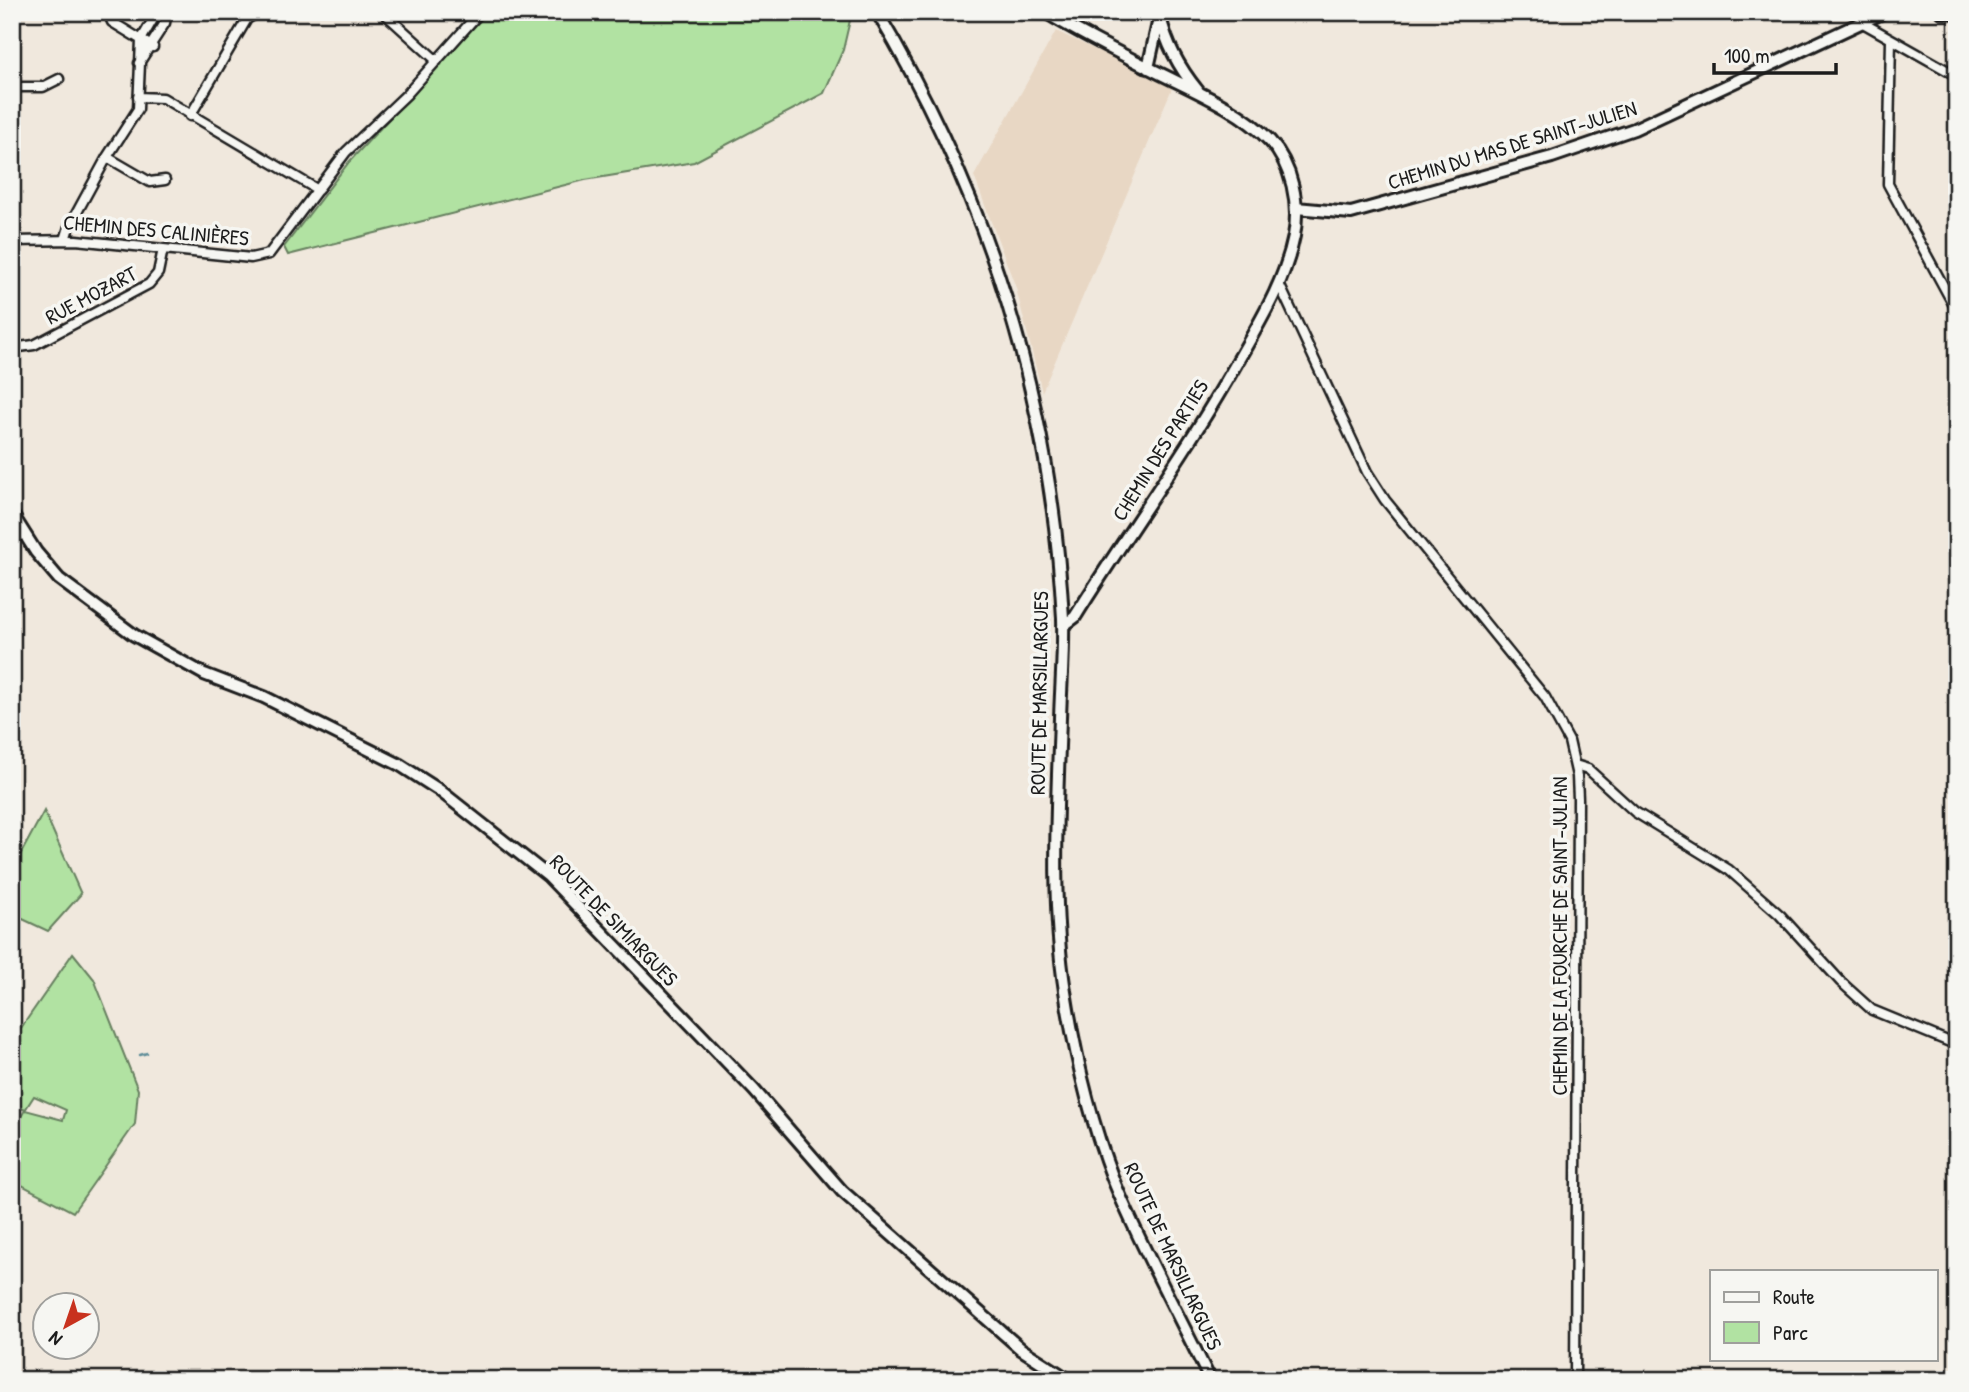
<svg xmlns="http://www.w3.org/2000/svg" width="1969" height="1392" viewBox="0 0 1969 1392" font-family="'Patrick Hand',sans-serif">
	<rect width="100%" height="100%" fill="#f0e8dd"/>
	<filter id="ink" filterUnits="userSpaceOnUse"><feTurbulence type="fractalNoise" baseFrequency=".0143" numOctaves="2"/><feDisplacementMap in="SourceGraphic" scale="14" xChannelSelector="R" yChannelSelector="G"/><feConvolveMatrix kernelMatrix="1 2 1 2 8 2 1 2 1" color-interpolation-filters="sRGB"/></filter>
	<g filter="url(#ink)">
		<path fill="#e8d7c4" d="M1056,31L1173,86L1042,392L1016,288L974,176Z"/>
		<path fill="#b1e2a2" stroke="#667f5f" stroke-width="2" fill-rule="evenodd" d="M488,12H851V16L843,50L824,93L694,162L585,180L288,255L284,247L349,162Z
			M44,811L81,894L48,931L12,914V870Z
			M73,953L94,979L138,1090L135,1124L73,1212L12,1180V1132L25,1110L12,1103V1041ZM34,1096L66,1110L63,1120L25,1110Z"/>
		<g fill="none" stroke-linecap="round" stroke-linejoin="round">
			<path stroke="#5f8d98" stroke-width="2.5" d="M140,1055L147,1053"/>
			<g stroke="#1c1c1c" stroke-width="13">
				<path id="street" d="M108,12L112,22L153,47
					M383,12L437,61
					M1863,23L1957,76
					M1891,40L1888,184L1957,311
					M139,63L165,23L167,12
					M12,87H43L59,79
					M138,97L163,98L318,190
					M190,116L247,19L259,12
					M107,157L150,182L165,180
					M65,240L69,227L107,157L138,109L141,40L155,16H164
					M12,241L76,240L251,258L269,254L346,152L407,94L480,12
					M1280,286L1367,472L1385,500L1545,697L1569,741L1577,776L1578,799L1575,1380
					M12,348L34,345L149,284L158,273L163,249
					M1575,765L1588,769L1635,812L1729,870L1780,915L1841,982L1872,1010L1957,1045"/>
			</g>
			<g stroke="#1c1c1c" stroke-width="16">
				<path id="secondary" d="M877,12C989,200 1051,399 1063,618C1064,651 1061,685 1060,718C1057,809 1051,901 1065,991C1075,1055 1090,1119 1113,1179C1141,1248 1178,1313 1210,1380
					M1045,12C1081,34 1119,53 1157,72C1195,91 1241,110 1270,141C1292,165 1300,204 1294,236C1285,281 1262,318 1240,357C1190,447 1129,530 1075,617L1063,626
					M1942,12L1957,13
					M1160,16C1166,44 1180,69 1198,91
					M1148,68L1158,23
					M1296,208L1351,213L1552,157L1634,129L1884,12
					M12,514L36,552L59,579L134,635L204,674L264,697L400,765L439,790L548,876L754,1090L842,1191L1021,1349L1069,1380"/>
			</g>
			<use href="#street" stroke="#f6f6f2" stroke-width="8"/>
			<use href="#secondary" stroke="#f6f6f2" stroke-width="10"/>
		</g>
	</g>
	<g text-anchor="middle" dominant-baseline="central" stroke-width="7" stroke-linejoin="round" paint-order="stroke">
		<g font-size="21" fill="#1c1c1c" stroke="#f6f6f2">
			<text transform="translate(1512 145) rotate(-17)">CHEMIN DU MAS DE SAINT-JULIEN</text>
			<text transform="translate(156 230) rotate(5)">CHEMIN DES CALINIÈRES</text>
			<text transform="translate(91 295) rotate(-28)">RUE MOZART</text>
			<text transform="translate(1160 450) rotate(-58)">CHEMIN DES PARTIES</text>
			<text transform="translate(1039 693) rotate(-89)">ROUTE DE MARSILLARGUES</text>
			<text transform="translate(614 920) rotate(46)">ROUTE DE SIMIARGUES</text>
			<text transform="translate(1559 936) rotate(-90)">CHEMIN DE LA FOURCHE DE SAINT-JULIAN</text>
			<text transform="translate(1173 1256) rotate(65)">ROUTE DE MARSILLARGUES</text>
		</g>
	</g>
	<rect width="1969" height="1392" fill="none" stroke="#f6f6f2" stroke-width="42"/>
	<rect x="21" y="21" width="1927" height="1350" fill="none" stroke="#1c1c1c" stroke-width="2.5" filter="url(#ink)"/>
	<rect x="1710" y="1270" width="228" height="91" fill="#f6f6f2" stroke="#9f9f9c" stroke-width="2"/>
	<rect x="1724" y="1292" width="35" height="10" fill="#f6f6f2" stroke="#9f9f9c" stroke-width="2"/>
	<text x="1773" y="1304" font-size="21" fill="#1c1c1c">Route</text>
	<rect x="1724" y="1322" width="35" height="21" fill="#b1e2a2" stroke="#9f9f9c" stroke-width="2"/>
	<text x="1773" y="1340" font-size="21" fill="#1c1c1c">Parc</text>
	<g transform="translate(66 1326) rotate(220)"><circle r="33" fill="#f6f6f2" stroke="#9f9f9c" stroke-width="2"/>
	<path d="M0-5L12 26L0 18L-12 26Z" fill="#c8321e"/>
	<text y="-10" font-size="19" font-weight="bold" text-anchor="middle" fill="#1c1c1c">N</text>
	</g>
	<path d="M1714 63v10h122v-10" fill="none" stroke="#1c1c1c" stroke-width="3.5"/>
	<text x="1724" y="63" font-size="21" fill="#1c1c1c" stroke="#f6f6f2" stroke-width="5" paint-order="stroke">100 m</text>
</svg>
